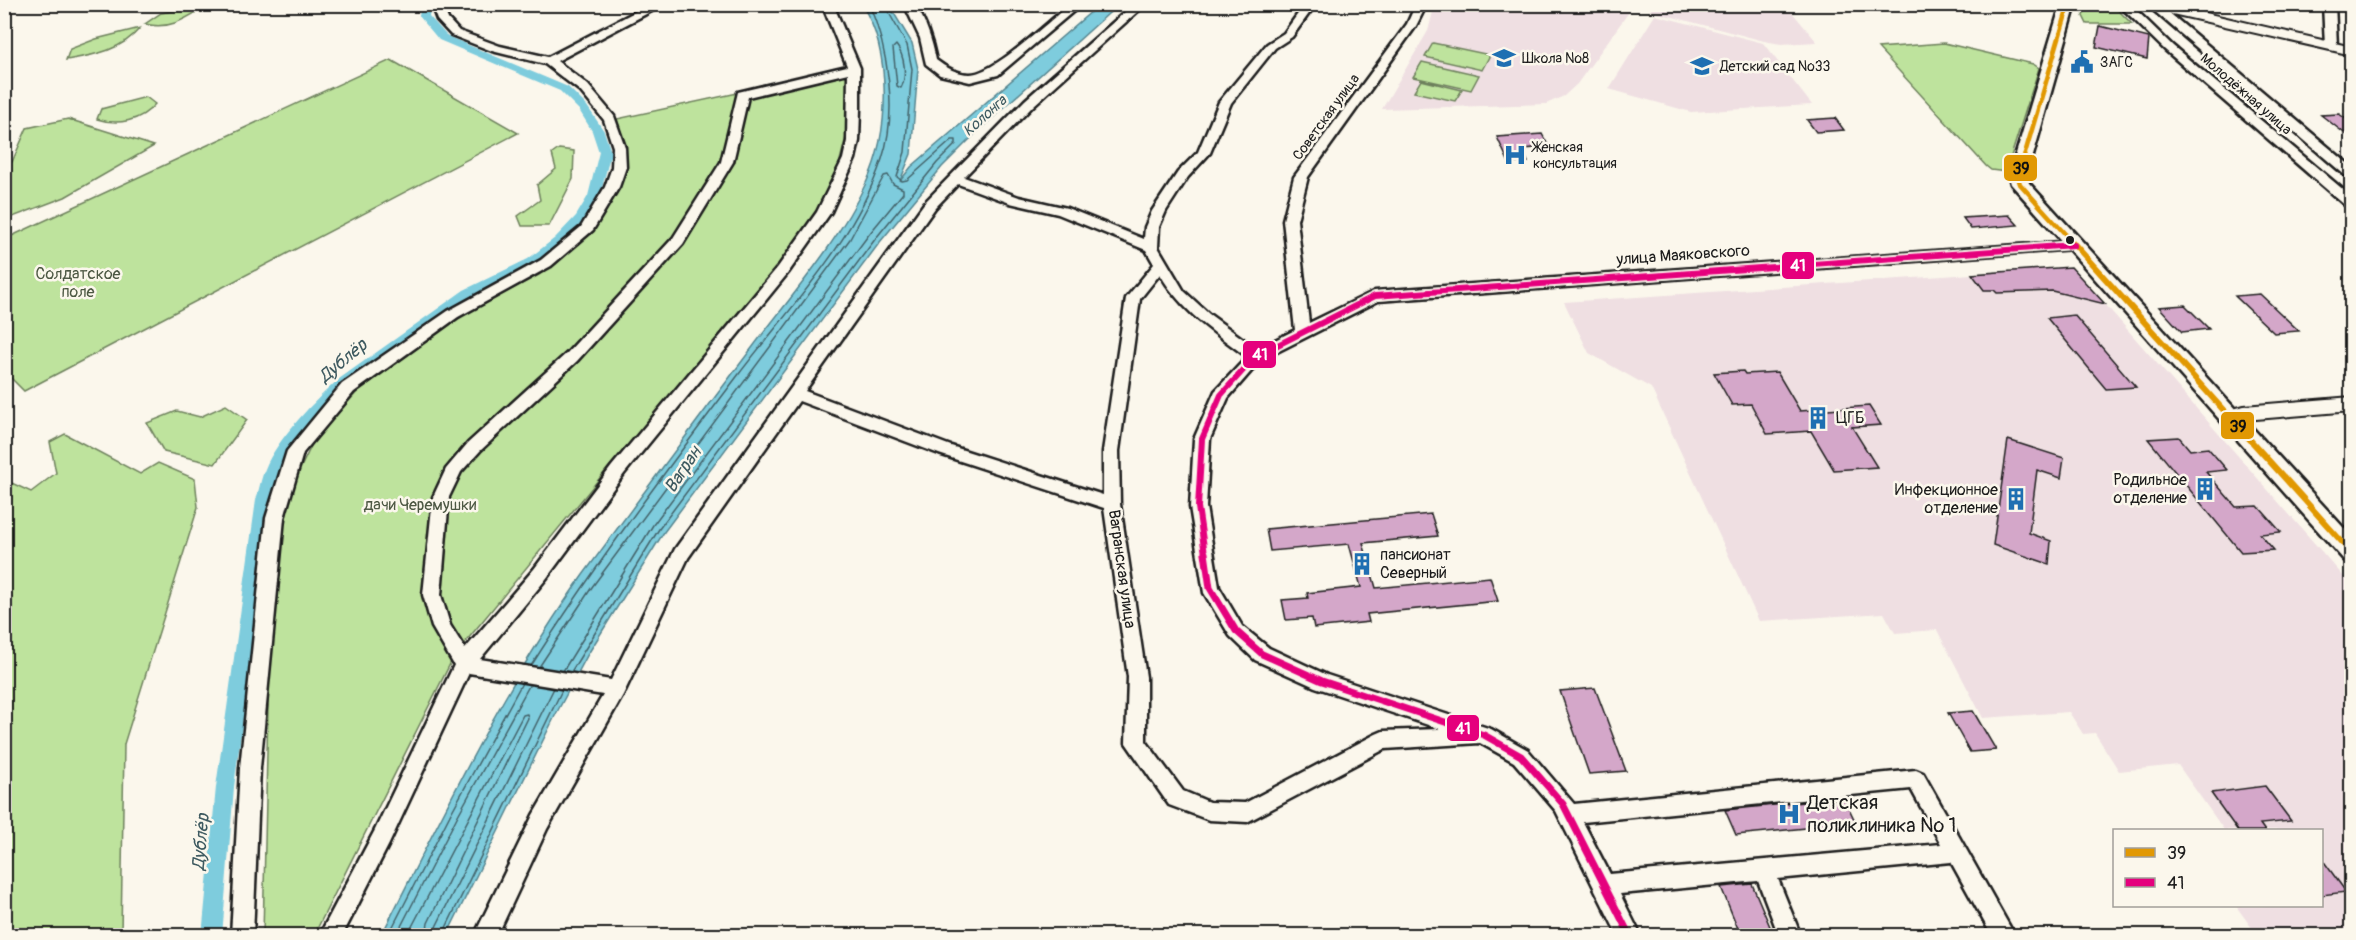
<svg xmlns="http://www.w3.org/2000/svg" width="2356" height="940" viewBox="0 0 2356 940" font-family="Pangolin,sans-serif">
	<rect width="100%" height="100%" fill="#fbf7ec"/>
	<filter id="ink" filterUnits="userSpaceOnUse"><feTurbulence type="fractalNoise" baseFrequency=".0167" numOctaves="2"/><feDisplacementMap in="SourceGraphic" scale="12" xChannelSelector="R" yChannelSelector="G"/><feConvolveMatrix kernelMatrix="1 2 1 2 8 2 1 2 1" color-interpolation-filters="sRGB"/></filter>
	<g filter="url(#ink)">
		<path fill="#efdfe2" d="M1655,4L1786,5L1817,42L1781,44L1764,41L1650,11Z
			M1439,5H1634L1577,84L1564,96L1546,104L1382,109L1428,31L1433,12Z
			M1655,15L1763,43L1812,105L1691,112L1609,89Z
			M1972,274L1984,290H1994L1997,293L2052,291L2105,304L2351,585V935H2257L2236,906H2322V830H2224L2178,765L2119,771L2095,733L2083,734L2069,712L1983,718L1937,630L1895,633L1884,613L1759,621L1651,388L1589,353L1564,302Z"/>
		<path fill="#bee39d" stroke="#6d805c" stroke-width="1.5" d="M193,5H208C188,17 170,31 145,24L161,13L185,9Z
			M2087,5H2113L2132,24H2087L2083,16Z
			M140,28C121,51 94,55 66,60L70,49L96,39Z
			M1433,43L1490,55L1482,70L1425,57Z
			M1944,43L2033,64L2039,68L2006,172L1991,170L1986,166L1878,48Z
			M391,60L518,133L24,391L5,372V239Z
			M1422,62L1479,75L1471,90L1413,77Z
			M849,69L847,133L836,176L809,227L742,313L608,468L454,656L314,935L263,936L269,661L281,541L293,484L314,440L358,391L464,315L539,275L584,237L608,207L622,179L625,145L617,119Z
			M1421,80L1462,90L1455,101L1414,92Z
			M146,97L155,104C141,121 118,126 97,119L101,109Z
			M68,119L154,146L65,197L5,220V165L12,162L27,128Z
			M559,149L574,151L573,179L549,226H522L518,216L540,200L537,185L556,169L552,154Z
			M226,405L247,420L215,464L164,452L147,423L177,411L200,417Z
			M65,434L140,474L158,463L195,479L198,507L124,744L121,935H5V480L31,492L56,473L50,442Z"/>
		<path fill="#7eccdd" stroke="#578690" stroke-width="1.5" d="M862,5H889L912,43L918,69L911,154L900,181L911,167L1099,5H1118L980,129L942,167L880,242L664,532L588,654L556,714L447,935L381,936C443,815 504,685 583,575C639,499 695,423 752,348C792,295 838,243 866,183C890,133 892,52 862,5Z"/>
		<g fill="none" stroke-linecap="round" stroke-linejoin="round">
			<path stroke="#436269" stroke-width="1.5" d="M896,45C905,56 907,76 901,88L897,86L893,48Z
				M531,666C595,565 667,469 739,374C790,307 855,241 882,159C898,112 888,49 869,4
				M539,667L592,587L850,239L884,176L888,175L893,184L903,189V193L870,233L653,525L563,671
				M571,672L659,529L876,238L937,163L956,144V140H952L907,180L902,181L897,177L905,152L912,69L907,45L884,4
				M388,936L451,813L522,683
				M396,936L457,817L530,684
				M407,936L523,715L527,714L528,718L428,923L426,936
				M435,936L436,927L554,688
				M442,936L562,690"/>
			<path fill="#7eccdd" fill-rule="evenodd" d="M421,4H431L429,16L447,36L568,87L587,106L604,131L611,152L600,196L585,221L563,244L538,265L474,296L349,385C323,409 296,437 281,468C276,478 274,490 272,500L234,787L222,936H202L216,787L256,500C259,490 261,478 265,469C277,439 316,399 339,379L464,290L528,259L555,238L576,216L588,196L599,152L592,131L579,110L560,91L439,40L419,16Z"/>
		</g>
		<path fill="#d4a7c9" stroke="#1c1c1c" stroke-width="1.5" d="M2100,26L2149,38L2147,59L2096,47Z
			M2339,114L2352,123V139L2321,115Z
			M1835,118L1844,130L1816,132L1807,120Z
			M1542,134L1549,147L1522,149L1528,162L1509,163L1497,137Z
			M2009,215L2018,225L1971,229L1963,218Z
			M2071,267L2105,304L2052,291L1997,293L1994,290H1984L1972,274Z
			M2260,294L2299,331L2274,333L2235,296Z
			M2185,305L2209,329L2182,332L2159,307Z
			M2074,315L2136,387L2106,389L2047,318Z
			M1743,371L1745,374L1777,372L1800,411L1869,406L1881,425L1852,427L1877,467L1834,470L1811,431L1767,434L1751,404L1732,405L1714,373Z
			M2179,437L2190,450L2208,448L2227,470L2206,472L2236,507L2258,506L2281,532L2260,534L2274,550L2241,552L2148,439Z
			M2008,440L2064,458L2061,478L2037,470L2029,533L2051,541L2049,564L1993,545Z
			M1431,514L1438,536L1363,543L1376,588L1490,577L1498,601L1367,614L1369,622L1314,628L1312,618L1286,620L1282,600L1308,598L1307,593L1361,587L1349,544L1270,551L1266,529Z
			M1595,688L1626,771L1589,774L1560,691Z
			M1973,711L1996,750L1970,752L1948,713Z
			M2265,786L2291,821L2260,824L2265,831H2238L2211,793Z
			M1844,798L1856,823L1736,835L1725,810Z
			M2322,859L2346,892L2322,895Z
			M1752,884L1774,936H1741L1721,887Z"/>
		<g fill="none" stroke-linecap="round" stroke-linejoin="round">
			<g stroke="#1c1c1c" stroke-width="5">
				<path id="minor" d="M431,4H442L448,19L459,31L500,46L548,57L650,4H665L557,61L588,85L614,116L625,147L626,167L619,187L593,230L551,266L458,317L354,392L303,453L284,518L260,768L253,936H231L240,768L266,518L287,451L342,384L448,311L541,260L581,227L605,187L612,167L613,147L604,120L580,91L545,64L492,51L451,35L437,20Z
					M822,4H833L860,68V109L859,141L855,159L831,212L788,273L624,474L546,579L480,659L611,680L675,549L925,202L1025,100L1134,4H1146L1033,106L964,177L1019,197L1067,208L1144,239L1145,227L1152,211L1178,172L1198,152L1219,102L1267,44L1284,33L1305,4H1316L1292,37L1275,48L1231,103L1210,153L1188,177L1166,211L1159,227L1158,247L1184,291L1209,314L1257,349L1295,330L1283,220L1294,177L1407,24L1416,4H1427L1416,26L1308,177L1297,220L1309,323L1375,291L2074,241L2081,245L2074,249L1378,301L1261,360L1228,398L1210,439L1206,507L1219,587L1242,626L1269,648L1327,675L1491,729L1528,750L1574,804L1916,770L1923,773L2015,936H1992L1951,862L1778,879L1801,936H1779L1758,881L1620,894L1641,936H1618L1556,811L1514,762L1480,743L1385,749L1247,822L1209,820L1169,805L1126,743L1128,677L1104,508L939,454L799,401L688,558L623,695L547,829L497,936H474L533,815L603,695L469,673L389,844L342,936H319L375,830L454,665L432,627L423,595L433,497L446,469L468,443L567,353L673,238L721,162L738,92L847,66ZM848,73L847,141L843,159L817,212L778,267L612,466L534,569L465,649L450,625L441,595L449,497L461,472L480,451L577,361L683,244L733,162L748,97ZM958,184L1010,203L1058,214L1146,250L1154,264L1126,298L1103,451V495L951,446L805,391L935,208ZM1160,274C1182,312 1213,331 1247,357L1215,391L1194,439L1190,507L1204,593L1230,636L1255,660L1315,687L1440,729L1383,731L1376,734L1245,803L1209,802L1183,791L1146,741V677L1120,504L1119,451L1140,299ZM1911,789L1941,844L1610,874L1583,822Z
					M904,4H915C926,22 932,40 936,60C945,67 957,74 970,74C994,74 1049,21 1070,4H1082L998,75L970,82L940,75L926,64L920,38Z
					M2118,4H2130L2173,46L2352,197V208L2347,207L2165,50Z
					M2323,4H2335L2337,46L2331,49L2325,46Z
					M2152,5H2160L2352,167V178L2347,177L2152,9Z"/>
			</g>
			<g stroke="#1c1c1c" stroke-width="4">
				<path id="tertiary" d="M2140,4H2166L2352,47V55L2146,8Z
					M2352,397V411L2244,420L2229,424L2222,422L2220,417L2222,412L2244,406Z"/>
			</g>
			<g stroke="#1c1c1c" stroke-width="5">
				<path id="secondary" d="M2061,4H2076L2027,177L2029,183L2352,537V562L2344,560L2011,184L2009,177Z"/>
			</g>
			<use href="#minor" fill="#fbf7ec" fill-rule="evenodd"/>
			<use href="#tertiary" fill="#fbf7ec" fill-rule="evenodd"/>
			<use href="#secondary" fill="#fbf7ec" fill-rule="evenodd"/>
			<g stroke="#fbf7ec" stroke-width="8">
				<path id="bus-1-far1" d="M2069,4L2018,177L2020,184L2076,246"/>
			</g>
			<g stroke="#fbf7ec" stroke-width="10">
				<path id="bus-1" d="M2075,245L2352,553"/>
			</g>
			<g stroke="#fbf7ec" stroke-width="8">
				<path id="bus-2-far2" d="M2055,246L2074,245"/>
			</g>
			<g stroke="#fbf7ec" stroke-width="10">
				<path id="bus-2-far1" d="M1205,554L1198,507L1202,439L1221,395L1256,356L1375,296L2074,245"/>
			</g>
			<g stroke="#fbf7ec" stroke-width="11">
				<path id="bus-2" d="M1205,553L1210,588L1236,631L1262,654L1322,681L1484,735L1521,756L1563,804L1630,936"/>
			</g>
			<use href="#bus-1-far1" stroke="#e19803" stroke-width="4.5"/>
			<use href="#bus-1" stroke="#e19803" stroke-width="6"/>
			<use href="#bus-2-far2" stroke="#e5007d" stroke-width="4.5"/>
			<use href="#bus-2-far1" stroke="#e5007d" stroke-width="6"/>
			<use href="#bus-2" stroke="#e5007d" stroke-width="7"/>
		</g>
	</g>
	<defs>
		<g id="school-bare" transform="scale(1.8)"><path d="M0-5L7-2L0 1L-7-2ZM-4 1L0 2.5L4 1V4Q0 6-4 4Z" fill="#1f6fb2" stroke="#fbf7ec" stroke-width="2.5" paint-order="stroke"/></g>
		<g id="civic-bare" transform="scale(1.8)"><path d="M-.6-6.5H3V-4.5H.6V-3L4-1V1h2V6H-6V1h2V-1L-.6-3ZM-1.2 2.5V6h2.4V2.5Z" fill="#1f6fb2" stroke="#fbf7ec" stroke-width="2.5" paint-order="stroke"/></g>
		<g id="hospital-bare" transform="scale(1.8)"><path d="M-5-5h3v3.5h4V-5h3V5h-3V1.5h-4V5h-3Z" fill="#1f6fb2" stroke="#fbf7ec" stroke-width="2.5" paint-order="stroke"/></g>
		<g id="building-bare" transform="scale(1.8)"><path d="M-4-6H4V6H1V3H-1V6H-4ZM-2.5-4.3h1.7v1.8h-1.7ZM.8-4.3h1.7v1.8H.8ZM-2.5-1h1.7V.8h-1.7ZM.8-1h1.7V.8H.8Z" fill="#1f6fb2" stroke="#fbf7ec" stroke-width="2.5" paint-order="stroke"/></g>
	</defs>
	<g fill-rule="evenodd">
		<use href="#school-bare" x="1504" y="58"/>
		<use href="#civic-bare" x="2082" y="62"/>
		<use href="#school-bare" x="1702" y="66"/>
		<use href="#hospital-bare" x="1515" y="155"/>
		<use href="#building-bare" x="1818" y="418"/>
		<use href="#building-bare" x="2205" y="489"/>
		<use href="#building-bare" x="2016" y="499"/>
		<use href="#building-bare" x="1362" y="564"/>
		<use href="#hospital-bare" x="1789" y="814"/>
	</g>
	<circle fill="#1c1c1c" stroke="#fbf7ec" stroke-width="2" cx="2070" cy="240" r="5"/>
	<g text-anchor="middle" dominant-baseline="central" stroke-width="5" stroke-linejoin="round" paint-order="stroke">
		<g font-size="14" fill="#1c1c1c" stroke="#fbf7ec" text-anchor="start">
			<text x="1522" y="58">Школа №8</text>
			<text x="2100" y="62">ЗАГС</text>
			<text x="1720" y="66">Детский сад №33</text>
			<text x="1533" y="147">Женская<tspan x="1533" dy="16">консультация</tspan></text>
		</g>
		<g font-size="14" fill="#1c1c1c" stroke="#fbf7ec">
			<text transform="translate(2246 94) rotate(41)">Молодёжная улица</text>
			<text transform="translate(1326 117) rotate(-54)">Советская улица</text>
		</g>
		<g font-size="15" font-style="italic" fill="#3e5a60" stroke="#fbf7ec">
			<text transform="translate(985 116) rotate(-42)">Колонга</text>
		</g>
		<g font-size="16" fill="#1c1c1c" stroke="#fbf7ec">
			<text transform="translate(1683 255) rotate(-4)">улица Маяковского</text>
			<text transform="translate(1122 569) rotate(82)">Вагранская улица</text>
		</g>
		<g font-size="16" fill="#4d5843" stroke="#fbf7ec">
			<text x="78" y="274">Солдатское<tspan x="78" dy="18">поле</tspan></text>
			<text x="420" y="505">дачи Черемушки</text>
		</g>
		<g font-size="16" fill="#1c1c1c" stroke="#fbf7ec" text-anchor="start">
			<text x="1836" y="418">ЦГБ</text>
			<text x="2187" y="480" text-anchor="end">Родильное<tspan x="2187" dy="18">отделение</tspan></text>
			<text x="1998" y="490" text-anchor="end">Инфекционное<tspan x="1998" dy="18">отделение</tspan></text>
			<text x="1380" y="555">пансионат<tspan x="1380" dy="18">Северный</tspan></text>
		</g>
		<g font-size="18" font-style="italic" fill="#3e5a60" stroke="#fbf7ec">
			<text transform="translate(343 361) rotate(-40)">Дублёр</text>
			<text transform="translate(683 470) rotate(-56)">Вагран</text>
			<text transform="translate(201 842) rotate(-85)">Дублёр</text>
		</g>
		<g font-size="20" fill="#1c1c1c" stroke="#fbf7ec" text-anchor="start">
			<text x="1807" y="802">Детская<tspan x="1807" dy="23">поликлиника № 1</tspan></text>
		</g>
	</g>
	<g stroke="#fbf7ec" stroke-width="2">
		<rect x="2003" y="154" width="35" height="28" rx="6" fill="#e19803"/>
		<rect x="1781" y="251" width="34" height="29" rx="6" fill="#e5007d"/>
		<rect x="1242" y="340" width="35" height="29" rx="6" fill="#e5007d"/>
		<rect x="2220" y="411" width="35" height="29" rx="6" fill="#e19803"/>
		<rect x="1446" y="714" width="34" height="28" rx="6" fill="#e5007d"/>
	</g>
	<g font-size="16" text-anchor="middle" font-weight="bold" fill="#fff">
		<text x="1798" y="271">41</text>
		<text x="1260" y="360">41</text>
		<text x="1463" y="734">41</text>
	</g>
	<g font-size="16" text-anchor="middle" font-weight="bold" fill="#111">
		<text x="2021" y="174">39</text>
		<text x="2238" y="432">39</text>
	</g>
	<rect width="2356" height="940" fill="none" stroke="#fbf7ec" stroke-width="24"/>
	<rect x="12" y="12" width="2332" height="916" fill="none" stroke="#1c1c1c" stroke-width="2" filter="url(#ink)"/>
	<rect x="2113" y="829" width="210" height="78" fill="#fbf7ec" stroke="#a29f99" stroke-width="1.5"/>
	<rect x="2125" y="848" width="30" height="9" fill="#e19803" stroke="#a29f99" stroke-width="1.5"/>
	<text x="2167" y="859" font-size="18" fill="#1c1c1c">39</text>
	<rect x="2125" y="878" width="30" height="9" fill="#e5007d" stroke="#a29f99" stroke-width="1.5"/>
	<text x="2167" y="889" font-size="18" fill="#1c1c1c">41</text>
</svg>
